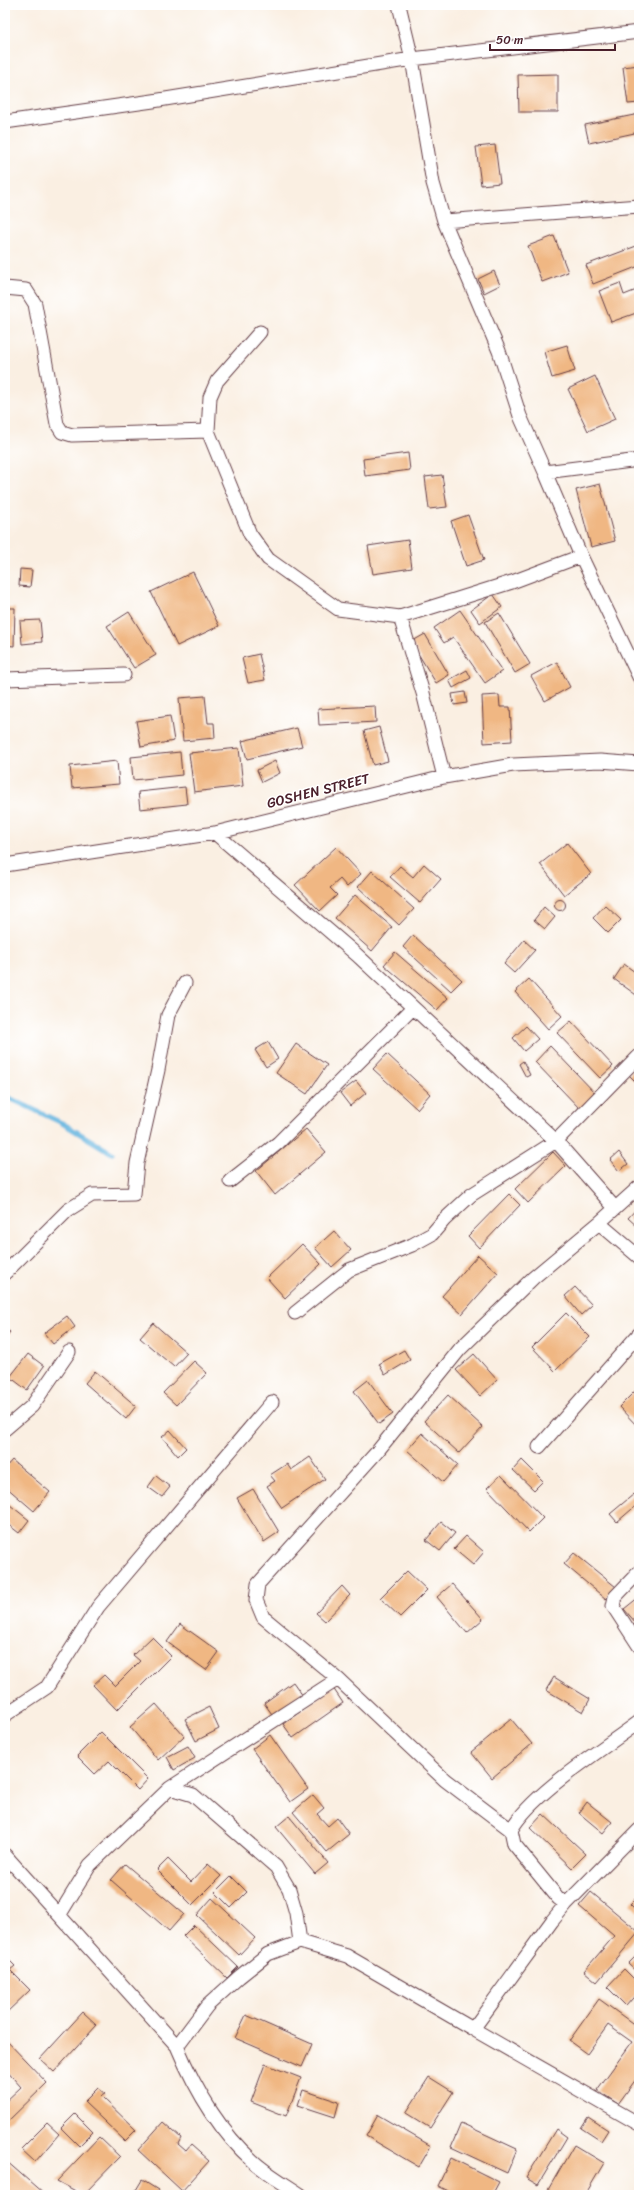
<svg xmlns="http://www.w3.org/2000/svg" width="644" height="2200" viewBox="0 0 644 2200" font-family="Sriracha,sans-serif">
	<rect width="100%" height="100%" fill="#fff"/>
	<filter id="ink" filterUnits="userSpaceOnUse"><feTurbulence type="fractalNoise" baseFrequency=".025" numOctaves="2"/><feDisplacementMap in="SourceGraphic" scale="8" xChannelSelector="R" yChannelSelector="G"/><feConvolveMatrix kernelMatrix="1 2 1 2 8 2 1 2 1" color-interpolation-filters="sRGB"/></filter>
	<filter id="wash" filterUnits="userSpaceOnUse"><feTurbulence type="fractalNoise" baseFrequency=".012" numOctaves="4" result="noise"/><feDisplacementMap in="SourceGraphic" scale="16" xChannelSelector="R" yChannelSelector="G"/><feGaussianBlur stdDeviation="0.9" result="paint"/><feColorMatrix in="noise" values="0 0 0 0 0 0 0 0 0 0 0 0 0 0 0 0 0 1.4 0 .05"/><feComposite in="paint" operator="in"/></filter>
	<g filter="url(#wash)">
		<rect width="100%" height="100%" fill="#faefe2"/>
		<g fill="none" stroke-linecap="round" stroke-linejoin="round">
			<path stroke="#63b4de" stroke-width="5" d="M5,1096L62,1123L112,1153"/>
		</g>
		<g id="blocks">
			<path fill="#f0b783" d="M639,65V103L628,104L623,67Z
				M558,74V112H519L518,75Z
				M639,114V132L589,143L585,125Z
				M495,145L500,183L481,185L476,147Z
				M554,236L568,272L542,282L528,246Z
				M639,245V266L593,284L586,265Z
				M494,271L500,285L484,293L478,279Z
				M620,283L624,295L639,289V312L611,322L599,291Z
				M567,345L575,371L552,378L544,352Z
				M595,376L615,419L588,431L568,389Z
				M408,453L410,470L365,476L363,459Z
				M442,475L447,507L429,509L425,477Z
				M600,484L615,541L591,547L576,490Z
				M468,515L484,560L466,566L451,521Z
				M408,540L412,568L373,574L368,546Z
				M20,569L32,570L30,587L19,586Z
				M193,572L219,626L177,646L151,592Z
				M493,594L502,607L480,623L471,610Z
				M5,608H15L14,646L5,645Z
				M460,610L502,671L485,683L453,637L444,643L434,628Z
				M129,612L156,655L134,668L107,626Z
				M499,613L530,664L515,673L485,622Z
				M40,620L42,642L22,644L20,621Z
				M425,634L449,675L436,683L411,642Z
				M259,654L265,680L248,683L242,658Z
				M557,662L570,687L545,701L531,676Z
				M467,670L471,678L453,688L449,680Z
				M465,692L467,703L454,705L452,694Z
				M499,695L500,707H510L512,741L484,743L482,696Z
				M205,696L208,723H214L215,738L183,741L179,698Z
				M375,706L376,722L319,725L318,709Z
				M170,716L174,741L141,747L136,721Z
				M379,727L388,761L373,765L364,731Z
				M297,728L302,746L247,759L242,741Z
				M239,748L243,786L194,792L189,753Z
				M180,752L182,775L133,780L131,757Z
				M117,761L119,784L72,788L70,766Z
				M275,761L280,773L262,782L257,770Z
				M185,787L187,804L140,809L138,792Z
				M567,843L591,874L564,895L540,864Z
				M336,847L361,874L347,887L340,879L330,888L337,895L320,911L295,885Z
				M424,864L441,879L420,903L390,877L400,866L413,877Z
				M372,871L414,909L399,925L358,887Z
				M355,895L392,927L372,951L335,918Z
				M554.5 905a5.5 5.5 0 1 1 11 0a5.5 5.5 0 1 1-11 0Z
				M605,905L621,920L608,933L593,918Z
				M544,907L555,917L545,929L534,920Z
				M413,935L462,980L451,991L403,947Z
				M524,940L535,950L514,973L504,964Z
				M395,952L448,998L437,1010L384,965Z
				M624,964L639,975V997L614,979Z
				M529,979L562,1016L548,1029L515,992Z
				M571,1021L613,1066L600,1078L557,1033Z
				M526,1026L538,1039L524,1051L513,1038Z
				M268,1042L278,1059L266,1067L255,1050Z
				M296,1044L327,1065L307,1094L276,1073Z
				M550,1046L597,1095L581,1110L535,1062Z
				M387,1054L430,1094L417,1109L373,1069Z
				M523,1061L530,1075L526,1077L519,1064Z
				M639,1066V1085L629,1075Z
				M356,1081L366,1093L350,1106L340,1093Z
				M306,1129L326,1152L275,1195L256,1171Z
				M553,1152L566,1166L528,1203L515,1189Z
				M619,1152L628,1164L619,1171L610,1160Z
				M509,1194L520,1205L479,1248L468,1236Z
				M639,1206V1228L628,1218Z
				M334,1231L351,1250L332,1267L315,1248Z
				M302,1244L321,1264L285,1298L267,1278Z
				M478,1255L498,1273L462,1314L442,1296Z
				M575,1287L592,1305L581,1315L565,1296Z
				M566,1313L590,1337L555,1371L532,1347Z
				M67,1316L75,1327L53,1344L44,1333Z
				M153,1323L187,1353L174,1367L140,1338Z
				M5,1328L10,1332L5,1338Z
				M404,1350L410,1360L385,1375L379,1364Z
				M28,1354L44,1366L27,1390L10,1377Z
				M474,1354L497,1380L480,1396L456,1370Z
				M194,1361L207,1373L176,1405L163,1393Z
				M95,1371L136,1406L126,1419L85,1383Z
				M368,1380L393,1414L379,1424L354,1391Z
				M635,1391L639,1396V1428L619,1407Z
				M448,1395L483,1427L459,1453L424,1421Z
				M170,1430L186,1448L178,1456L162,1437Z
				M422,1433L458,1465L443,1482L407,1450Z
				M310,1457L325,1479L282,1508L267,1486L275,1481L270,1475L287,1464L291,1470Z
				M12,1460L50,1492L34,1511L5,1486V1468Z
				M522,1460L543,1481L534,1490L513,1470Z
				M501,1475L543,1518L529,1532L487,1488Z
				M156,1476L170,1487L162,1497L148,1487Z
				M253,1489L279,1532L264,1542L237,1498Z
				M634,1494L639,1503L617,1522L610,1514Z
				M5,1501L29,1520L19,1533L5,1522Z
				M441,1522L455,1533L440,1551L426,1540Z
				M466,1536L484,1552L473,1565L454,1549Z
				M574,1553L616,1587L606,1599L564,1564Z
				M407,1571L427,1590L400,1617L380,1598Z
				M452,1584L483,1619L467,1633L437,1597Z
				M342,1586L350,1595L325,1621L316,1613Z
				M639,1597V1620L636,1623L624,1609Z
				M180,1624L219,1652L206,1670L167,1642Z
				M152,1637L171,1656L117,1710L93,1685L104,1675L115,1686L140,1661L133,1655Z
				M554,1677L590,1699L583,1712L546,1690Z
				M293,1682L303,1696L274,1717L264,1703Z
				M333,1688L343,1703L293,1738L283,1724Z
				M156,1704L184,1736L158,1760L130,1727Z
				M209,1707L219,1729L196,1741L185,1719Z
				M511,1719L532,1744L492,1778L471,1752Z
				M101,1732L148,1779L138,1790L109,1761L95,1774L77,1756Z
				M270,1735L308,1789L290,1802L252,1749Z
				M188,1746L195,1758L174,1770L167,1757Z
				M313,1795L324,1808L317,1814L328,1826L337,1818L349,1834L327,1852L293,1812Z
				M587,1802L612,1822L603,1833L579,1813Z
				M543,1814L586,1854L572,1868L530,1828Z
				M289,1816L328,1863L315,1874L276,1827Z
				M168,1859L191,1882L208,1864L221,1876L192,1905L157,1870Z
				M125,1864L184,1914L169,1931L111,1880Z
				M231,1876L247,1892L231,1908L215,1892Z
				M591,1892L639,1932L597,1982L584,1971L614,1936L579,1906Z
				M639,1895V1913L630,1904Z
				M212,1898L255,1938L239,1955L197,1915Z
				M194,1925L238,1967L227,1978L183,1936Z
				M639,1953V1974L628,1964Z
				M5,1956L15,1966L10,1970L30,1990L5,2014Z
				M624,1969L639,1984V1991L626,2006L607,1987Z
				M599,1999L639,2028V2075L618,2104L597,2090L632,2042L608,2025L587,2054L569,2041Z
				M83,2012L97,2025L54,2072L40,2059Z
				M246,2015L312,2044L302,2067L235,2038Z
				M5,2039L47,2083L5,2124V2102L21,2087L5,2069Z
				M265,2064L301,2078L286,2116L251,2102Z
				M429,2077L453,2092L430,2128L406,2113Z
				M98,2088L105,2094L101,2096L136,2130L125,2141L84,2102Z
				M303,2090L339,2102L335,2117L298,2105Z
				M75,2114L93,2132L79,2146L61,2128Z
				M378,2115L431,2146L419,2167L366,2136Z
				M588,2117L608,2130L601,2141L581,2128Z
				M163,2122L181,2138L178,2144L186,2151L191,2145L209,2161L182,2191L138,2150Z
				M47,2123L59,2134L35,2162L21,2149Z
				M461,2123L517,2149L507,2173L451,2147Z
				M556,2129L567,2137L538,2185L526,2178Z
				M99,2137L120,2157L83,2195L57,2181Z
				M574,2145L604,2163L585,2195H545Z
				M451,2158L499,2182L492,2195H457L438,2186Z
				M5,2160L45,2195H5Z
				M142,2180L158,2190L155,2195H133Z"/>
		</g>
	</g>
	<g filter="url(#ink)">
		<use href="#blocks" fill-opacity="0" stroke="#643e46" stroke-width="1"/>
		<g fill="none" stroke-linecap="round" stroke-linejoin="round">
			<g stroke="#643e46" stroke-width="15">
				<path id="minor" d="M5,122L153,101L412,59L399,5
					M639,206L444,221L499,351L520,416L545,472L639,460
					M444,221L433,183L412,59L639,32
					M5,288L26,290L35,304L57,424L62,432L72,435L208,431
					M260,332L217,381L210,397L208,431L250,534L268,559L338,609L400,617
					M545,472L581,556L639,677
					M5,679L124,675
					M444,777L423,693L400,617L512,582L581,556
					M215,833L357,955L556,1141L615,1208
					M5,865L215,833L444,777L513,765L600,761L639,764
					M230,1181L278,1143L413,1008
					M639,1187L599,1223L639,1257
					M5,1273L68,1210L92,1195L134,1194L137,1163L158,1070L168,1015L185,983
					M295,1313L349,1270L412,1245L432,1234L444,1220L471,1195L556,1141L639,1056
					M5,1429L32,1406L69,1352
					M539,1447L639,1334
					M639,1572L615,1597L613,1606L639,1646
					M5,1715L47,1687L98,1607L272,1402
					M639,1722C603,1749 532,1793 511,1830L514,1844L558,1898L566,1904L552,1921L473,2029L639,2124
					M170,1788L338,1679
					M511,1830L445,1780L338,1679L263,1617L256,1600L258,1584L376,1453L460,1349L533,1278L599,1223
					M5,1855L177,2046
					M566,1904L639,1830
					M60,1914L90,1865L170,1788L193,1795L276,1867L289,1889L296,1913L300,1942
					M301,2195C285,2184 267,2174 253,2161C218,2130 195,2089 177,2046L207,2006L239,1977L268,1954L300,1942L347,1956L473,2029"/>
			</g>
			<use href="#minor" stroke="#fff" stroke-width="13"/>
		</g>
	</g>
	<g text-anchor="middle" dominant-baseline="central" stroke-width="3" stroke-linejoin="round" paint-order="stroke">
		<g font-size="14" fill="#4a1f2b" stroke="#fff">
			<text transform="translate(318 791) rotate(-14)">GOSHEN STREET</text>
		</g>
	</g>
	<rect width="644" height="2200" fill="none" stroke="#fff" stroke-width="20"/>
	<path d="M490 44v6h125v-6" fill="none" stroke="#4a1f2b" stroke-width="2"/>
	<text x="496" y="44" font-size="12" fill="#4a1f2b" stroke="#ffffff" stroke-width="3" paint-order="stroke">50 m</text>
</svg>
